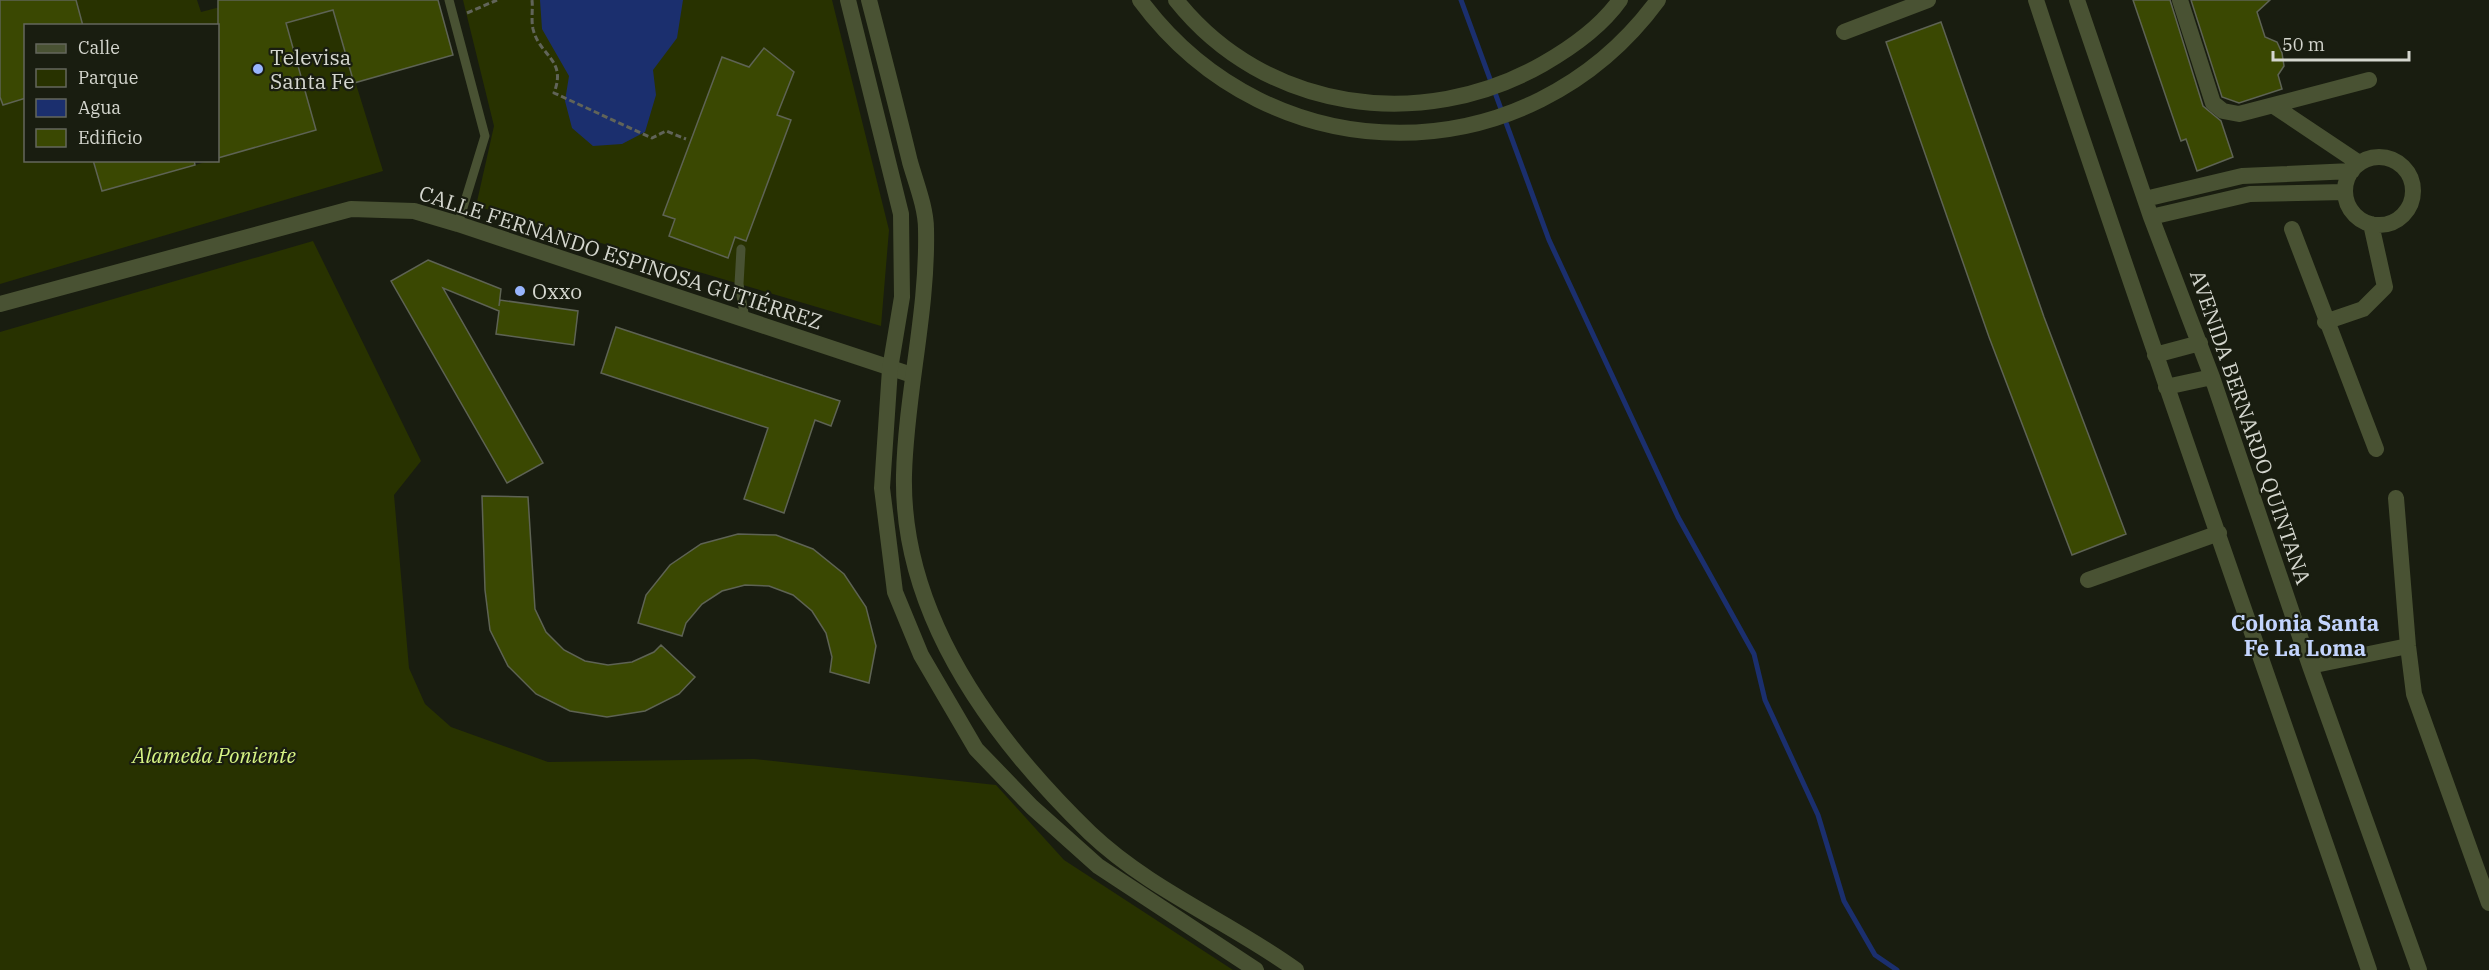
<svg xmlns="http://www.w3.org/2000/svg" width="2489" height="970" viewBox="0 0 2489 970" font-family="'IBM Plex Serif',serif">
	<rect width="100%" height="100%" fill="#191d10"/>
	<path fill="#283200" d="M76,0H197L201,12L224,6L230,26L218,29V26L83,25Z
		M463,0H832L889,230L881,326L476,206L494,126Z
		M333,10L383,171L0,284V97L3,105L25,98L26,160L93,161L102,191L209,161L218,160V158L316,130L286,23Z
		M313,241L421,461L394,495L409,668L425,704L451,727L548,762L754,759L996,785L1064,860L1233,970H0V332Z"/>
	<path fill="#1b2f6e" d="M540,0H683L677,38L653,70L656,95L645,132L622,144L593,146L572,128L565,101L569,76L542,29Z"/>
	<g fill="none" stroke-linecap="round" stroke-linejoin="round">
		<path stroke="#1b2f6e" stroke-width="5" d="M1461,0L1549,240L1678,517L1754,654L1765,700L1818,815L1844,901L1875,955L1897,970"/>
	</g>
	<path fill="#3a4802" stroke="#5e6354" stroke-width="1.5" d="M0,0H76L83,26H26V98L3,105L0,97Z
		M218,0H438L453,55L354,83L333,10L286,23L316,130L218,158Z
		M2133,0H2170L2203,106L2221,121L2233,157L2197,171L2186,139L2181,141Z
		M2191,0H2270L2257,12L2265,37L2277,42L2282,53L2284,66L2278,75L2282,89L2239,103L2222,97Z
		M1941,22L2044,317L2126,534L2072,555L1989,337L1886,42Z
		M764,48L794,72L777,115L791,120L746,241L735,237L728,258L669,236L675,219L663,215L722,57L749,67Z
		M93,160H194L195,165L102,191Z
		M428,260L501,289L499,306L500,300L578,311L574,345L496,334L499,311L443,288L543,463L507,483L391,281Z
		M616,327L840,401L831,426L815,420L784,513L744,499L768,428L601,373Z
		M482,496L528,497L535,609L546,632L564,650L585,661L608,665L632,662L654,652L661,645L695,677L679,694L645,711L607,717L570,711L536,694L508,666L490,630L485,590Z
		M738,534L776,535L813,549L844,574L866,607L876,646L869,683L830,672L832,657L826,633L812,611L793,595L769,586L745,585L722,591L702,604L686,623L682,636L638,623L646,595L670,565L701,544Z"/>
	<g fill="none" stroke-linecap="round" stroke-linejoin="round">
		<path stroke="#616459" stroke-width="3" stroke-dasharray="6 3" stroke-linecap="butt" d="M532,0C533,9 531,20 533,29C540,57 567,59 554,93L652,138L666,131L686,139
			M467,13L497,0"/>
		<path stroke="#495233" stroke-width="9" d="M449,0L485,136L458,224
			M741,249L739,284L745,319"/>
		<path stroke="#495233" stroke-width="16" d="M1140,0C1271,177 1528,177 1658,0
			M1176,0C1265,112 1422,133 1543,64C1571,48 1601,27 1620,0
			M2036,0C2143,325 2258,647 2369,970
			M2077,0L2151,217L2212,377L2310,666L2419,970
			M2180,0L2213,103L2223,111L2239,114L2369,80
			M1844,32L1928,0
			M2274,106L2359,163
			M2345 191a34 34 0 1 1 68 0a34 34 0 1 1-68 0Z
			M2145,199L2242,176L2352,171
			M2151,217L2250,194L2345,192
			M2292,229L2376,449
			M0,304L351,209L414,211L458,224L912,375
			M2325,322L2363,309L2385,287L2371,224
			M2155,355L2200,343
			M2166,387L2212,377
			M2396,498L2408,646L2414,694L2489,903
			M2088,580L2219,533
			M2310,666L2408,646"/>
		<path stroke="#495233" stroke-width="16" d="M848,0L901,214L902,297L890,369L882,488L895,592L921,655L976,749L1032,807L1098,866L1256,970
			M869,0C883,54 897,108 910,162C916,183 926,208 926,229C928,312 906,393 904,475C901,616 994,740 1090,833C1150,890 1230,922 1296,970"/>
	</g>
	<g fill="#98b5fd" stroke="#191d10" stroke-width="2">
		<circle cx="258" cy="69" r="6"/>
		<circle cx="520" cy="291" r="6"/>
	</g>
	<g text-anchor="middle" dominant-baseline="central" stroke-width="4.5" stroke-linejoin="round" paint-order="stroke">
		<g font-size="21" fill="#d4d6ce" stroke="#191d10" text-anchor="start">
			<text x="270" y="57">Televisa<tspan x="270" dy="24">Santa Fe</tspan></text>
			<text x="532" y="291">Oxxo</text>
		</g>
		<g font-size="21" fill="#d4d6ce" stroke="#191d10">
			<text transform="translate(621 257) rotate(18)">CALLE FERNANDO ESPINOSA GUTIÉRREZ</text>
			<text transform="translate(2251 427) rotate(71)">AVENIDA BERNARDO QUINTANA</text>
		</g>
		<g font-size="21" font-style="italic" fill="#d6f384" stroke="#191d10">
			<text x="214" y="755">Alameda Poniente</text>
		</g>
		<g font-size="22" font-weight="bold" fill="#c3d4fd" stroke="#191d10">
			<text x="2305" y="622">Colonia Santa<tspan x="2305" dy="25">Fe La Loma</tspan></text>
		</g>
	</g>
	<rect x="24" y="24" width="195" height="138" fill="#191d10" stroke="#64675c" stroke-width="1.5"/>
	<rect x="36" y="44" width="30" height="9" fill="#495233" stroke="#64675c" stroke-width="1.5"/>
	<text x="78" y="54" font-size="18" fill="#d4d6ce">Calle</text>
	<rect x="36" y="69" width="30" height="18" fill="#283200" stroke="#64675c" stroke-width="1.5"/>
	<text x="78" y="84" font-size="18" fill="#d4d6ce">Parque</text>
	<rect x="36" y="99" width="30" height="18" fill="#1b2f6e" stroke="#64675c" stroke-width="1.5"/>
	<text x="78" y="114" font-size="18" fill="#d4d6ce">Agua</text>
	<rect x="36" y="129" width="30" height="18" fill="#3a4802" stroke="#64675c" stroke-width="1.5"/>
	<text x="78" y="144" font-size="18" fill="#d4d6ce">Edificio</text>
	<path d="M2273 51v9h136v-9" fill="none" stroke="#d4d6ce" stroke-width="3"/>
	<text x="2282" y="51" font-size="18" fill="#d4d6ce" stroke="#191d10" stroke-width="4.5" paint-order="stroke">50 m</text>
</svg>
